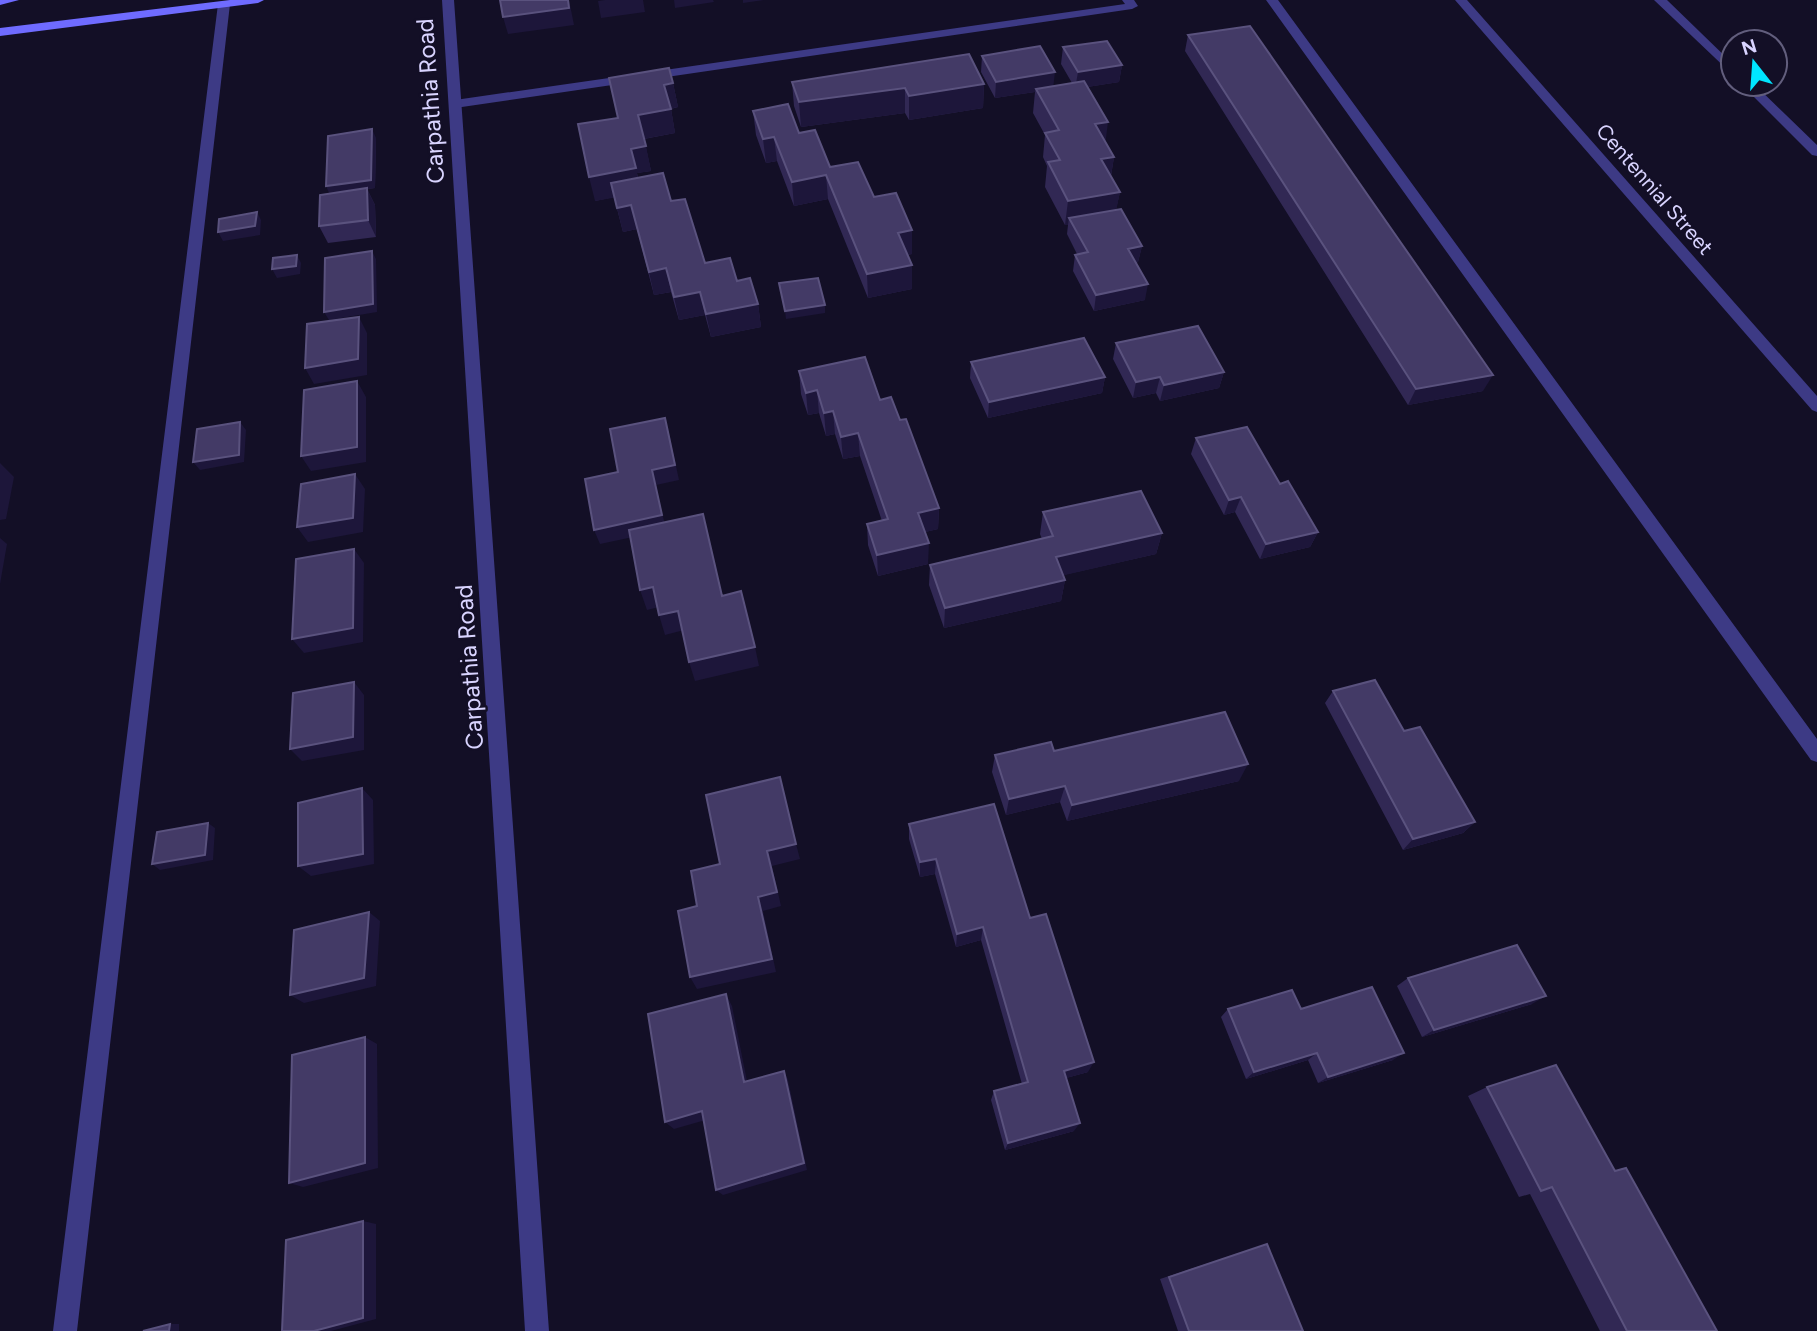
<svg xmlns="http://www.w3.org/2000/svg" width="1817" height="1331" viewBox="0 0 1817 1331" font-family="Figtree,sans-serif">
	<rect width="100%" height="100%" fill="#130f26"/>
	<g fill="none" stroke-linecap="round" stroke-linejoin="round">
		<path fill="#3d3a85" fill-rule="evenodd" d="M1122,0H1134L1138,6L1132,9L455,108L449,104L455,100L1125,4Z
			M1266,0H1278L1817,739V762L1811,760Z
			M1654,0H1667L1733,64V75Z
			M224,1L230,4L77,1331H53L218,4Z
			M1741,84H1754L1817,145V156L1812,155Z"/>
		<path fill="#3d3a85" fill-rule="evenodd" d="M442,0H454L549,1331H525Z
			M1455,0H1467L1817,396V412L1812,410Z"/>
		<path fill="#6f6bff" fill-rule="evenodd" d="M0,0H19L0,5Z
			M230,0H264L258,3L0,36V28Z"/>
	</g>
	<path fill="#312854" d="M1188,35L1483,391L1408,405L1185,51Z
		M1063,47L1122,65L1119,82L1087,87L1105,142L1114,157L1111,176L1120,192L1116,209L1142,246L1138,262L1136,263L1145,300L1094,311L1073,271L1075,255L1077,254L1067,234L1068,225H1065L1045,187L1047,166L1043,157L1045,135L1033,113L1035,92L995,98L981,72L982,56L1053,86L1072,83L1061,64Z
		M792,82L984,84L983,108L909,120L905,113L801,127L794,106Z
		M673,83L678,107L671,109L675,133L644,139L651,171L637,173L638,178L671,201L705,263L737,281L758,304L761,327L711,337L705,315L679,320L671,292L654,295L637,229L623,232L614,197L595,201L618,118Z
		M753,111L799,133L830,167L874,197L912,230V254L907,255L912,289L868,298L828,199L794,206L777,161L766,163L756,135Z
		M376,138L375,188L367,189L375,205L376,237L328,243L319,226L329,194Z
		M1116,343L1224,372L1219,388L1160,401L1156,393L1133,398L1113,359Z
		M971,362L1105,377L1102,393L988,418L970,378Z
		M799,371L880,400L900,420L939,508L938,529L925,532L928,564L878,576L868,545L867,524L882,521L860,456L843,459L835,434L826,436L819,413L808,415L801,394Z
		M1196,438L1280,484L1318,532L1310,547L1260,559L1235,512L1224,515L1191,454Z
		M1043,512L1162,533L1156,554L1063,575L1065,580L1061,601L944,628L929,585L930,565L1042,539L1040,534Z
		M1333,691L1404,731L1475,822L1463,833L1403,850L1325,703Z
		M1054,751L1239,781L1067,821L1060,802L1006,815L992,772L995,755Z
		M909,824L1030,918L1088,1072L1066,1078L1074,1131L1005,1150L991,1100L994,1091L1022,1084L981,940L956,947L935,874L920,877L909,839Z
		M1408,978L1532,1004L1422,1037L1397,986Z
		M1228,1009H1301L1393,1060L1318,1083L1308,1060L1246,1079L1221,1017Z
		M1487,1087L1615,1171L1717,1331H1600L1530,1194L1519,1197L1468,1096Z
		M1267,1244L1303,1331H1178L1160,1279Z"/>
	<path fill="#1d163a" d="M569,0L574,25L508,34L503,17Z
		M605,0H643L645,12L601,18L598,1Z
		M674,0H713L714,2L675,8Z
		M743,0H764L743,3Z
		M1122,65L1119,82L1075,89L1078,72Z
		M1055,72L1053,89H1036L1035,92L995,98L996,82Z
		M673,83L678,107L669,109L664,85Z
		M984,84L983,108L909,120V96Z
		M905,88V113L801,127L799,102Z
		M671,109L675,133L643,139L638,115Z
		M1108,122L1105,146L1095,124Z
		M372,129L376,138L375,188L367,189L375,205L376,237L368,220L330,195L326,186Z
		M774,137L777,161L766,163L763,139Z
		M646,146L651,171L637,173L641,193L595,201L589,177L631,149Z
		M1114,157L1110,181L1101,159Z
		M826,175L828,199L794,206L792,182Z
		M1120,192L1115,216L1069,218L1068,225H1065L1068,201Z
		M631,205L637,229L623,232L617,208Z
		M257,212L261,220L260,235L223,241L218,232Z
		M912,230V254L898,257V233Z
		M1142,246L1138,262L1125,265L1128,249Z
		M372,251L376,259L377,312L329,320L324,312Z
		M297,255L301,263L300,274L277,278L272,269Z
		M912,265V289L868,298L867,274Z
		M666,268L671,292L654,295L649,272Z
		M1148,284L1145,300L1094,311L1096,295Z
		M700,292L705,315L679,320L674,297Z
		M758,304L761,327L711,337L706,314Z
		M825,305V313L786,319L785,311Z
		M359,317L367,333V375L314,384L305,368Z
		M1224,372L1219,388L1160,401L1164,385Z
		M1493,375L1483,391L1408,405L1416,389Z
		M1105,377L1102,393L988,418L989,402Z
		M1160,377L1156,393L1133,398L1136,382Z
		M357,381L366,397V462L311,471L301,456Z
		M817,390L819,413L808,415L806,393Z
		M833,411L835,434L826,436L824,413Z
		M240,422L246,430L244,462L200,470L193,462Z
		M669,433L679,480L656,485L666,530L600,544L594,530L652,470Z
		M858,433L860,456L843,459L841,437Z
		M0,463L14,477L6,519L0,520Z
		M355,474L365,489L363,532L308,542L297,527Z
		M1241,497L1235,512L1224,515L1229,500Z
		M939,508L938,529L917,534L918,513Z
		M1318,532L1310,547L1260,559L1266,544Z
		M1162,533L1156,554L1052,578L1056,557Z
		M0,538L7,544L0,584Z
		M929,543L928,564L878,576L877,555Z
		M354,549L364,563L363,642L304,653L292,639Z
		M1065,580L1061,601L944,628L945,608Z
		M653,587L659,607L647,610L640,590Z
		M678,611L684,630L665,635L659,615Z
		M755,647L759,666L695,681L689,662Z
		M354,682L364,695V750L302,761L290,749Z
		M1248,764L1239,781L1067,821L1072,805Z
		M1065,786L1060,802L1006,815L1009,799Z
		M362,788L373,800L374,864L311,876L298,866Z
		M1475,822L1463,833L1403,850L1413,839Z
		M208,823L215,828L213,860L160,870L152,864Z
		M796,844L800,859L772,866L781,906L763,911L776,972L697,989L690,977L767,851Z
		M936,859L935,874L920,877V862Z
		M369,912L380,921L376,986L304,1003L290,995Z
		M983,927L981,940L956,947L957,934Z
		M726,994L732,1006L749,1091L744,1082Z
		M1546,996L1532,1004L1422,1037L1434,1030Z
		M365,1037L377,1044L378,1168L303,1187L289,1183Z
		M1317,1053L1308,1060L1246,1079L1254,1072Z
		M1404,1053L1393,1060L1318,1083L1328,1077Z
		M1094,1062L1088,1072L1059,1080L1064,1071Z
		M784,1071L788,1080L807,1170L723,1195L716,1190Z
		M702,1111L709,1119L674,1129L665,1122Z
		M1080,1123L1074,1131L1005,1150L1008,1143Z
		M363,1221L376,1224V1319L331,1331H314Z
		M170,1324H179V1331H169Z"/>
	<path fill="#433a66" stroke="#5a527e" stroke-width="2" d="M500,0H568L569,8L503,17Z
		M1250,26L1493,375L1416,389L1188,35Z
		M1107,41L1122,65L1078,72L1063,47Z
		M1040,46L1055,72L996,82L982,56Z
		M969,54L984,84L909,96L905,88L799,102L792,82Z
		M669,68L673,83L664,85L671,109L638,115L646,146L631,149L636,168L589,177L578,124L618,118L609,78Z
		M1084,81L1108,122L1095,124L1114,157L1101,159L1120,192L1068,201L1048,162L1060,160L1045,133L1059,130L1036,89Z
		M788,104L799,133L815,130L830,167L858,162L874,197L896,193L912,230L898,233L912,265L867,274L826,175L792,182L774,137L763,139L753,111Z
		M372,129L371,180L326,186L328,136Z
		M663,173L671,201L685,199L705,263L730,258L737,281L750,278L758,304L706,314L700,292L674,297L666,268L649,272L631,205L617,208L611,183Z
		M367,188L368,220L319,226L320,195Z
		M1121,209L1142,246L1128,249L1148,284L1096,295L1075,255L1088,252L1069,218Z
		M257,212L255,226L218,232L219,219Z
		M372,251L373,304L324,312L325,258Z
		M297,255L296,266L272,269L273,258Z
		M818,278L825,305L785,311L779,283Z
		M359,317L358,359L305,368L307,324Z
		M1198,326L1224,372L1164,385L1160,377L1136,382L1116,343Z
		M1084,338L1105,377L989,402L971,362Z
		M865,357L880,400L891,397L900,420L906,419L939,508L918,513L929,543L877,555L867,524L888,519L858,433L841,437L833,411L824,413L817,390L806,393L799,371Z
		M357,381V447L301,456L304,390Z
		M665,418L675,465L652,470L662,515L594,530L585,479L618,472L610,429Z
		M240,422L239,455L193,462L197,429Z
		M1247,427L1280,484L1288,481L1318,532L1266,544L1241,497L1229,500L1196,438Z
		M355,474L353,518L297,527L301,484Z
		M1141,491L1162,533L1056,557L1065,580L945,608L930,565L1053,536L1043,512Z
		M703,514L722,596L741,591L755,647L689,662L678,611L659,615L653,587L640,590L629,530Z
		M354,549L353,628L292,639L296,559Z
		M1375,680L1404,731L1420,727L1475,822L1413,839L1333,691Z
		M354,682L353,737L290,749L293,693Z
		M1225,712L1248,764L1072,805L1065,786L1009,799L995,755L1051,742L1054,751Z
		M780,777L796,844L767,851L777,892L758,897L772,959L690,977L678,911L697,906L691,871L720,864L706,795Z
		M362,788L363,854L298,866V803Z
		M994,804L1030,918L1046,914L1094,1062L1064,1071L1080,1123L1008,1143L994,1091L1028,1082L983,927L957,934L936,859L920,862L909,824Z
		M208,823L205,855L152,864L157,832Z
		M369,912L364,978L290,995L294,930Z
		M1517,945L1546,996L1434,1030L1408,978Z
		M1372,987L1404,1053L1328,1077L1317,1053L1254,1072L1228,1009L1292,990L1301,1009Z
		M726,994L744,1082L784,1071L804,1163L716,1190L702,1111L665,1122L648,1014Z
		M365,1037V1163L289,1183L292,1055Z
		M1556,1065L1615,1171L1626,1168L1717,1331H1627L1552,1187L1541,1191L1487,1087Z
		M363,1221V1318L314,1331H282L286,1240Z
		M1267,1244L1303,1331H1189L1169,1277Z
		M170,1324L169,1331H143Z"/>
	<g text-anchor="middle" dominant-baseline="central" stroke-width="5" stroke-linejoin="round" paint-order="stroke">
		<g font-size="21" fill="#d9d4ff" stroke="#130f26">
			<text transform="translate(1655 189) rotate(49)">Centennial Street</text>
		</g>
		<g font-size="24" fill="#d9d4ff" stroke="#130f26">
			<text transform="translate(430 101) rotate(-94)">Carpathia Road</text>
			<text transform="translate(469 667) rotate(-94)">Carpathia Road</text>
		</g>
	</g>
	<g transform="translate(1754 63) rotate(343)"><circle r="33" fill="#130f26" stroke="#625e7d" stroke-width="2"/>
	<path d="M0-5L12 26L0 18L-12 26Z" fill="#00e5ff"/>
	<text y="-10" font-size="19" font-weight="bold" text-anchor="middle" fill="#d9d4ff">N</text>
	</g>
</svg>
